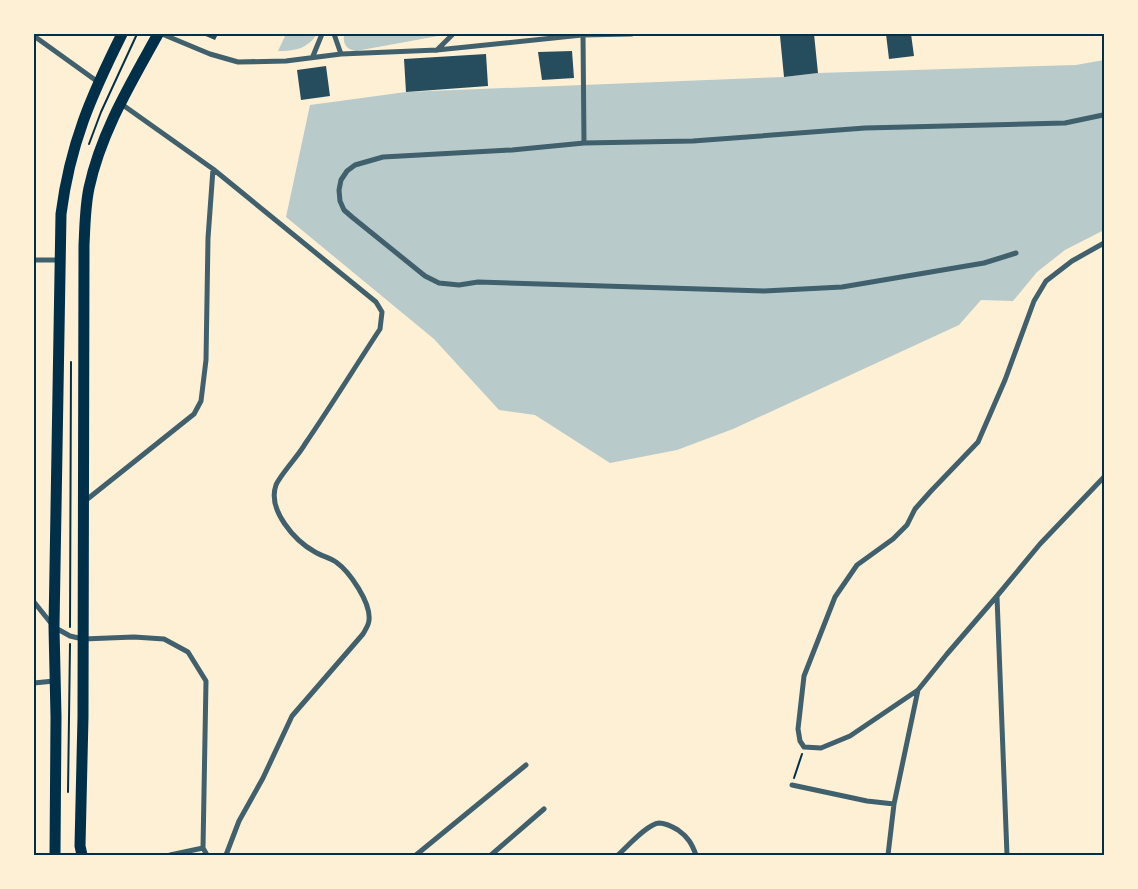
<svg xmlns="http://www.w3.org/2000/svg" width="1138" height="889" viewBox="0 0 1138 889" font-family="Figtree,sans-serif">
	<rect width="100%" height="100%" fill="#fdf0d5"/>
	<path fill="#b9caca" d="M286,34H317C307,49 295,51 278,51Z
		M344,34H440L438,36L356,51C345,49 343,43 344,34Z
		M1104,60V230L1065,250L1037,272L1013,301L981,300L959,325L733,429L677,450L610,463L535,415L499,410L434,339L286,217L310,105L406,92L784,77L818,73L1076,65Z"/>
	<path fill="#264d5e" d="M201,34H218L215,40Z
		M814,34L818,73L784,77L780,36Z
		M886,34H911L914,56L889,59Z
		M572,51L574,78L542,80L538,52Z
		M486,54L488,86L406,92L404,59Z
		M326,66L330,96L301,100L297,70Z"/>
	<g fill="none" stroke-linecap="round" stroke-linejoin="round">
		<path stroke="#003049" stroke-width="2" d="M89,144L101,112L137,34
			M70,627L71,362
			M794,778L802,754
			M68,792L70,644"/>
		<path stroke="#3f606c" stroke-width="5" d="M162,34L210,54L238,62L286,61L341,54L437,50L582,35L632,34
			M334,34L341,54
			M583,34L584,143
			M34,36L98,82
			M437,50L453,34
			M313,56L322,34
			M120,103L213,169L376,302L382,312L380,329C355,367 331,406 305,444C299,455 280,475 276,485C267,510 295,541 315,552C322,556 330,558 336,562C350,572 371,603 369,620C369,625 365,630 363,634L292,716L263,778L239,821L226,855
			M1104,243L1072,261L1046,281L1034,301L1005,380L978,442L931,491L915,509L907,525L893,539L857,565L835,597L804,676L798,729L800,741L804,747L821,748L850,736L918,690L947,654L997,596L1040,544L1104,477
			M1016,253L984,263L842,287L764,291L478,282L459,285L439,283L425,276L352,217L344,210L340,201L339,190L341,180L347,171L355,165L383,157L512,150L584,143L693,141L865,128L1065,123L1103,115
			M34,260H59
			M85,501L194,414L201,401L206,360L208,238L213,169
			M997,597L1007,855
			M34,602L54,627L70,636L83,639L134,637L164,639L188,652L206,681L203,848
			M34,683L54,681
			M792,785L867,801L894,804
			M203,848L207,855
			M170,855L203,848
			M416,855L526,765
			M491,855L544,809
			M618,855C627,847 647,824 659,823C665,823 673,827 678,830C688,837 692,844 696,855
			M888,855L894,804L918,690"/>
		<path stroke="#003049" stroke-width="11" d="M55,855L56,717L54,627L61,214C70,144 91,96 122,34
			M82,855L80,846L83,717L84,245C85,226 85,207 89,188C101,132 131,83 158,34"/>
	</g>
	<rect width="1138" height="889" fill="none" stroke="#fdf0d5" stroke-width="70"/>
	<rect x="35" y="35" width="1068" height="819" fill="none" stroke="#003049" stroke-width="2"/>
</svg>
